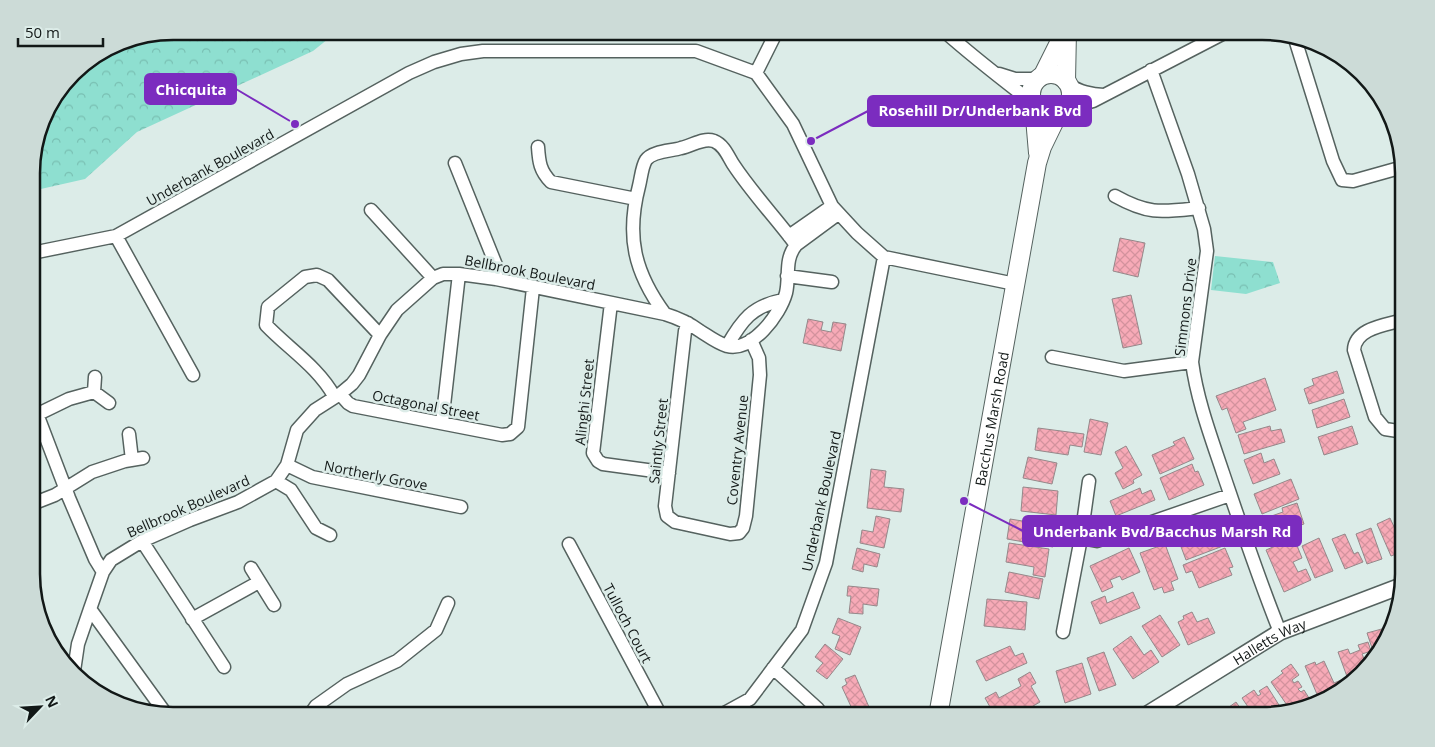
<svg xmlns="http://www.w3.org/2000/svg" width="1435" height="747" viewBox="0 0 1435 747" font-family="'Open Sans',sans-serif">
	<defs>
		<pattern id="park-crowns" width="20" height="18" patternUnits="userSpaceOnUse" patternTransform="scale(1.25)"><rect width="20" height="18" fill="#8edfd0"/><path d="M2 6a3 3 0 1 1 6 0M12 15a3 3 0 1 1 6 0" fill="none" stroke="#79bfb2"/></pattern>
		<pattern id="building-cross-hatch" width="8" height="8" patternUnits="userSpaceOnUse" patternTransform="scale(1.25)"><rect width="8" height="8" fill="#f7aab7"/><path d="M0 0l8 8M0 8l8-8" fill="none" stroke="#d3929d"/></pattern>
	</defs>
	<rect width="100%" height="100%" fill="#dcece8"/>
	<path fill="url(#park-crowns)" d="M173,31H338L313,51L137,132L85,179L32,191V164L46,110L79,67L119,42Z
		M1215,256L1273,262L1280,283L1246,294L1211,290Z"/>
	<path fill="url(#building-cross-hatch)" stroke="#95888a" d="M1120,238L1145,243L1138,277L1113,271Z
		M1131,295L1142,344L1123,348L1112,299Z
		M808,319L823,322L821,330L831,332L833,322L846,324L841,351L803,343Z
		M1337,371L1344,393L1309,404L1304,389L1314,385L1312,379Z
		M1265,378L1276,410L1243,422L1246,429L1236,433L1227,408L1222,410L1216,396Z
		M1344,399L1350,417L1317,428L1312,410Z
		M1090,419L1108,423L1101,455L1084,452Z
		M1270,426L1271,431L1281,429L1285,442L1244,454L1238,435Z
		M1352,426L1358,444L1324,455L1318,437Z
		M1038,428L1084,434L1082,447L1070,445L1068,455L1035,450Z
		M1184,437L1194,459L1160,474L1152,455L1175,445L1173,442Z
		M1126,446L1142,475L1133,480L1134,483L1123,489L1115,473L1123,468L1115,452Z
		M1261,453L1264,463L1274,459L1280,474L1253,484L1244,460Z
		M1028,457L1057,463L1052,484L1023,478Z
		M1192,464L1195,472L1198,471L1204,485L1169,500L1160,478Z
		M871,469L886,471L884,487L904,489L901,512L867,508Z
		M1291,479L1299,499L1262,514L1254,494Z
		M1023,487L1058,491L1056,515L1021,511Z
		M1140,488L1142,494L1151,490L1155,500L1116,516L1110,501Z
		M1297,503L1304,524L1269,536L1263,519L1283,512L1282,508Z
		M876,516L890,519L884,548L860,543L862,530L873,532Z
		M1390,518L1400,540L1404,538V551L1391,556L1377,524Z
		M1010,519L1035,523L1034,527L1040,528L1041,523L1056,525L1053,547L1007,539Z
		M1213,522L1223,546L1186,560L1177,536Z
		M1371,528L1382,559L1367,564L1356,534Z
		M1345,534L1354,554L1358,552L1363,562L1345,569L1332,539Z
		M1294,538L1302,558L1293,562L1298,572L1306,569L1311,580L1284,592L1266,550Z
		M1319,538L1333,571L1315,578L1302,546Z
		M1009,543L1049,549L1045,577L1033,575L1034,567L1006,562Z
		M1165,544L1178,579L1171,582L1174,590L1164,593L1162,587L1154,590L1140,553Z
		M857,548L880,554L877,567L864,564L863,572L852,569Z
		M1129,548L1140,572L1122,580L1120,576L1110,580L1113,587L1102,592L1090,566Z
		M1225,548L1233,567L1229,568L1232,575L1199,588L1192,571L1186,573L1183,565Z
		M1009,572L1043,579L1039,599L1005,592Z
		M848,586L879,589L877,606L863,604V614L849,613L851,596H847Z
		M1133,592L1140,608L1100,624L1091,602L1105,596L1107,603Z
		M987,599L1027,602L1025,630L984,626Z
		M1192,612L1197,622L1208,618L1215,633L1188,645L1178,622L1184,619L1183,616Z
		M1160,615L1180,645L1162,657L1142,626Z
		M838,618L861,627L850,655L835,649L840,636L832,633Z
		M1389,627V637L1374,654L1367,633Z
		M1131,636L1144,655L1151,650L1159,662L1133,679L1113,649Z
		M1368,642L1371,651L1362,654L1366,663L1349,682L1338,652L1348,649L1350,654L1360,650L1358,645Z
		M825,644L843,659L827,679L816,671L823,663L815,657Z
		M1010,646L1015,656L1023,653L1027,663L986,681L976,661Z
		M1104,652L1116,685L1099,691L1087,658Z
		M1324,661L1334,683L1341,680L1344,688L1342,691L1319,699L1305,666L1315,662L1316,665Z
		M1082,663L1091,694L1065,703L1056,671Z
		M1291,664L1299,675L1292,680L1294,683L1298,681L1302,687L1298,689L1301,692L1304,690L1309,698L1301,703L1299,701L1289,708L1271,682L1283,673L1281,671Z
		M1030,672L1036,683L1031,686L1040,702L1016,716H995L985,698L996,692L999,698L1021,686L1018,679Z
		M855,675L869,707L854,713L842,687L847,684L845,679Z
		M1267,686L1279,705L1273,708L1277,713L1271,715H1257L1253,708L1250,710L1242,698L1254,690L1258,696L1261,694L1259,691Z
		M1236,702L1245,715H1227H1228L1225,710Z"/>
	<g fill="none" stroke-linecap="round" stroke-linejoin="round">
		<g stroke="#55625f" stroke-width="15">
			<path id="minor" d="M944,31C972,56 1003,80 1033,103
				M1295,39L1333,161L1342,180L1353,181L1403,167
				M1151,70L1188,174L1204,229L1207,251L1192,362C1197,400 1211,437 1223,473C1241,526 1259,580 1280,632
				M756,73L777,31
				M999,74L1015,79H1037
				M1068,85C1080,91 1090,95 1104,95
				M1064,109L1093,101L1228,31
				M538,147C539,162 540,171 551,182L636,199
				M455,163L496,265V279
				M1115,196C1149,215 1162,212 1199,208
				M371,210L433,278
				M116,236L193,375
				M789,236L832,206
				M32,253L116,236L409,73L434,62L461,54L483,51H696L756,73L793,124L832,206L857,233L884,257L1015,284
				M787,276L832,282
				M611,303L593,453L598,461L603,464L669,473
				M665,314C634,272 626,236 639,186C641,178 642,166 646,160C652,151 672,151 681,148C692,146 703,137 714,141C724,145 728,156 733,164C752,193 776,218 796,245
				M1403,320C1386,325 1355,328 1354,350L1375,417L1385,429L1398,431L1403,429
				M688,323L685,331L665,506L667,516L675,522L730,534L739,533L743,528L746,516L760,375L759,358L751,340
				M727,346C742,320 752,306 783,300
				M1052,357L1124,371L1192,362
				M94,392L95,377
				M340,394L348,403L353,406L502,435L510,434L518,427L533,288
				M334,396C318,367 289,349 266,325L268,307L305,277L317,275L328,280L380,335
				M37,414L69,498L95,559L103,572
				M32,417L69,399L94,392L109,403
				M442,423L459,274
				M129,434L132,460
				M287,465L312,477L461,507
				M276,481L291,490L316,528L330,535
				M32,504L55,495L92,472L125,461L143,458
				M1081,538L1097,541L1230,495
				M142,541L224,667
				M569,544L661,716
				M251,568L274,605
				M90,609L166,714
				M192,619L259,582
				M1063,632L1081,538L1089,481
				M773,668L818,709
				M74,671L78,644L90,609L103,572L111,560L142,541L190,520L238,502L276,481L287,465L297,430L315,410L340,394L352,384L359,375L380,335L397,310L433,278L443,274H459L496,279L665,314C678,318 689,323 700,331C708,336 717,343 727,346C752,352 780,315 786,293C790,276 784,260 796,245L838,214
				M309,716L316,706L347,684L397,661L436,630L448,603
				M719,716L750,699L802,630L826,563L884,257"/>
		</g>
		<g stroke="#55625f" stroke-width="18">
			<g id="tertiary">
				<path id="s1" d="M1146,715L1280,632L1401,586"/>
			</g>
		</g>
		<g stroke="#55625f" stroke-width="20">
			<g id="secondary">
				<circle cx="1051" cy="94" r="20"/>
				<path d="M1043,75L1065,31"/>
				<path d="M1066,81L1067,31"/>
				<path d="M1034,106L1038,153"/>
				<path id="s2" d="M938,716L1037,163L1042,147L1059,112"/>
			</g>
		</g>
		<use href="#minor" stroke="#fff" stroke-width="12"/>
		<use href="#tertiary" stroke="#fff" stroke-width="15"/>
		<use href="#secondary" stroke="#fff" stroke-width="18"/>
	</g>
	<g text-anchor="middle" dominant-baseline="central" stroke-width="5" stroke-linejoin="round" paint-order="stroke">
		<g font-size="14" fill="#121817" stroke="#dcece8">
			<text transform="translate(210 167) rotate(-29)">Underbank Boulevard</text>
			<text transform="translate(530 272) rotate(11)">Bellbrook Boulevard</text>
			<text transform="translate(1185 307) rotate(-83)">Simmons Drive</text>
			<text transform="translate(584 402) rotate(-84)">Alinghi Street</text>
			<text transform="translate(426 405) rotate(11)">Octagonal Street</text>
			<text stroke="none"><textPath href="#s2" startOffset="302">Bacchus Marsh Road</textPath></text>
			<text transform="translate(658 441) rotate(-84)">Saintly Street</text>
			<text transform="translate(737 450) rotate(-84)">Coventry Avenue</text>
			<text transform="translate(376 475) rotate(11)">Northerly Grove</text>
			<text transform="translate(821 501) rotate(-78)">Underbank Boulevard</text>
			<text transform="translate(188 506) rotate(-24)">Bellbrook Boulevard</text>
			<text transform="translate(628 623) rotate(62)">Tulloch Court</text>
			<text stroke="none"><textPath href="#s1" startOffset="144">Halletts Way</textPath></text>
		</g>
	</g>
	<path d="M0 0H1435V747H0ZM173 40H1262A133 133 0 0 1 1395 173V574A133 133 0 0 1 1262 707H173A133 133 0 0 1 40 574V173A133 133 0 0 1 173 40Z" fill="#ccdbd7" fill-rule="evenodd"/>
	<path fill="none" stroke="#121817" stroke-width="2.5" d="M173 40H1262A133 133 0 0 1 1395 173V574A133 133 0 0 1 1262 707H173A133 133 0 0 1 40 574V173A133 133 0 0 1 173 40Z"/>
	<path fill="none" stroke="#7b2cbf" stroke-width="2" d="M295 124L236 89M811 141L868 111M964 501L1023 531"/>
	<g fill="#7b2cbf" stroke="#dcece8" stroke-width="2">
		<circle cx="295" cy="124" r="5"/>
		<circle cx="811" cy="141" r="5"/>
		<circle cx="964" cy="501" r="5"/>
	</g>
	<g fill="#7b2cbf" stroke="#7b2cbf" stroke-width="2">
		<rect x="145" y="74" width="91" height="30" rx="5"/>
		<rect x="868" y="96" width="223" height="30" rx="5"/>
		<rect x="1023" y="516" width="278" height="30" rx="5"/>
	</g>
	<g font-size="15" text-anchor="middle" font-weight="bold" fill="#fff">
		<text x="191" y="95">Chicquita</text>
		<text x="980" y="116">Rosehill Dr/Underbank Bvd</text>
		<text x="1162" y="537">Underbank Bvd/Bacchus Marsh Rd</text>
	</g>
	<g transform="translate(40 707) rotate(65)" stroke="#dcece8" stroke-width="4" paint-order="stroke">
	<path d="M0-4L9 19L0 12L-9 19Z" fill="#121817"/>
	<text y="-8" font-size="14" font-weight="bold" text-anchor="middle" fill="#121817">N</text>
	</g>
	<path d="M18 38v8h85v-8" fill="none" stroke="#121817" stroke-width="2.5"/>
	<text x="25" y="38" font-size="15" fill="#121817" stroke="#dcece8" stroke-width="4" paint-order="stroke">50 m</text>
</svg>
